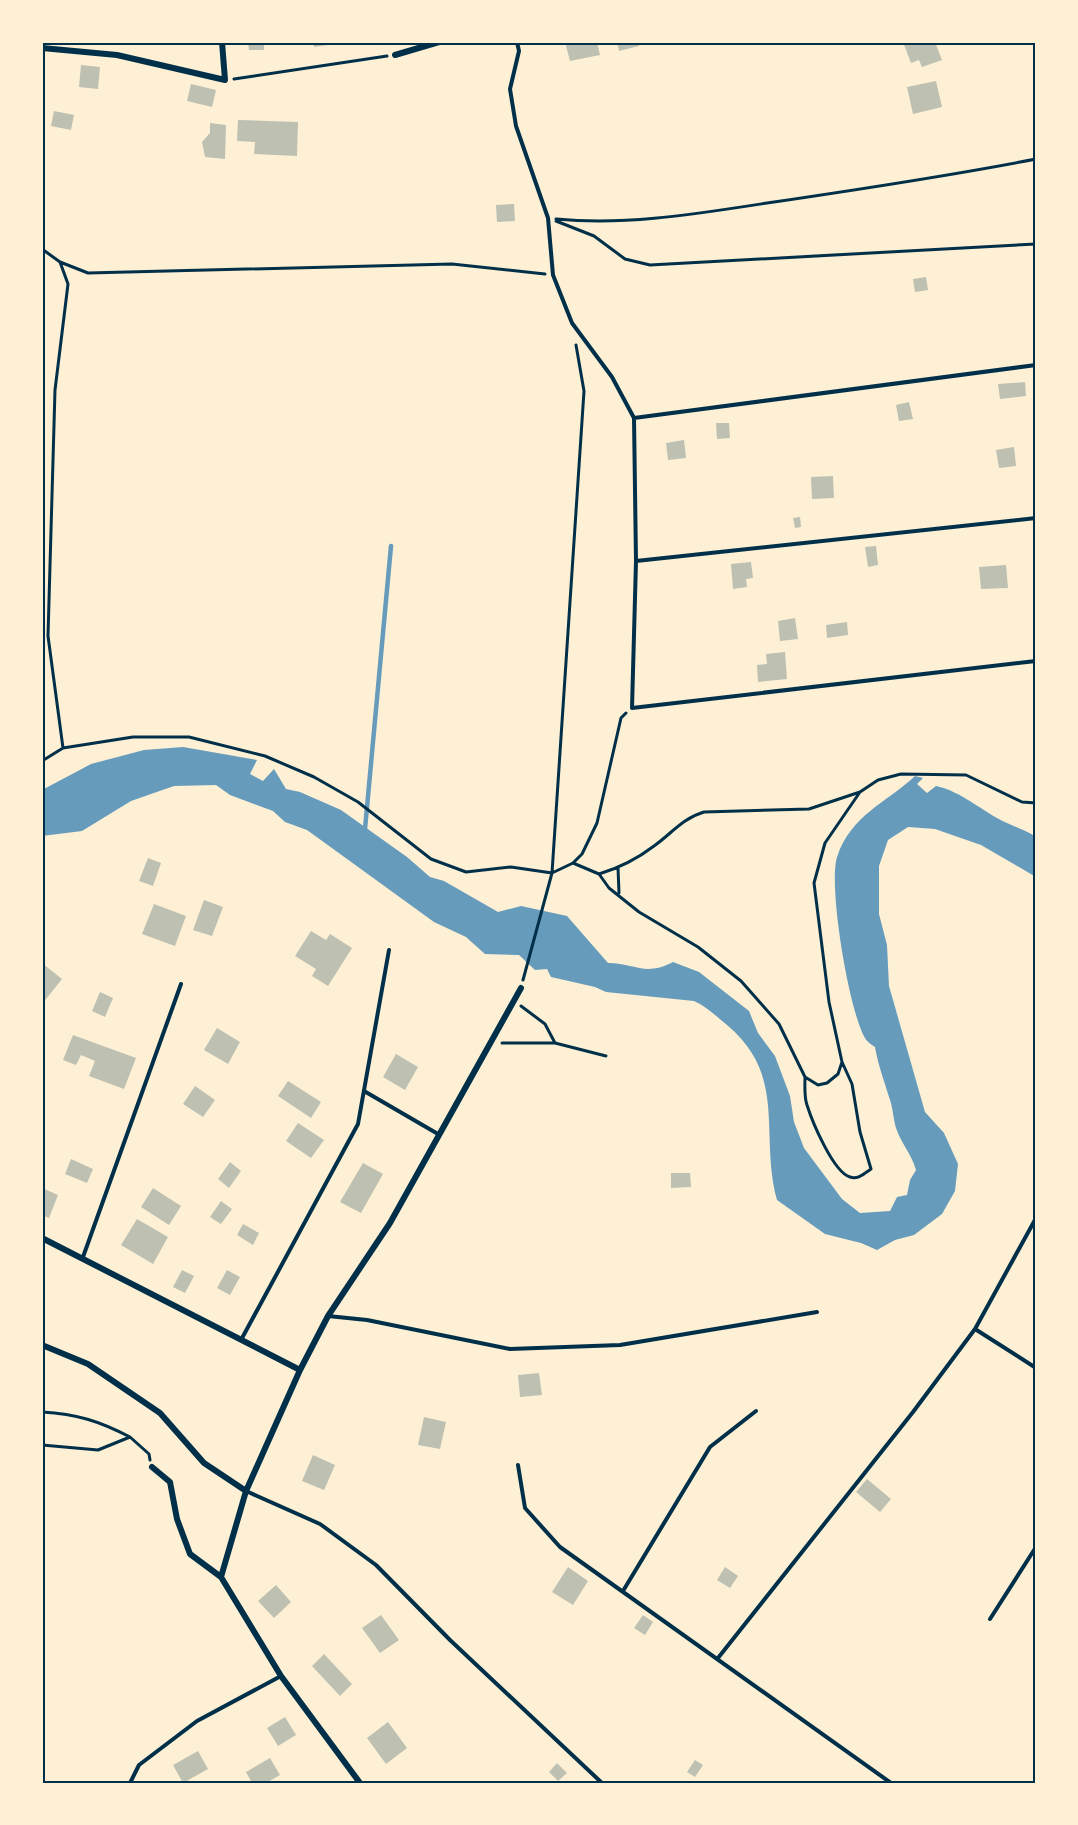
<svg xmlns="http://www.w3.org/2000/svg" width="1078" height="1825" viewBox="0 0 1078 1825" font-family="Mulish,sans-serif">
	<rect width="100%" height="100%" fill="#fdf0d5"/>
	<path fill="#669bbc" d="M183,747L257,760L250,774L263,781L274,769L286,789L300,792L341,810L407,857L430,877L444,881L498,912L521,906L567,916L608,963C635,963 645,977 673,962L699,972L749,1011L758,1033L775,1056L790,1096L794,1122L804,1148L842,1199L860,1213L890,1211L897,1197L907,1195L910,1180L916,1170C912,1155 901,1143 896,1128C893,1118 893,1107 889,1097C884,1080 878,1065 875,1047C872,1045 867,1042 865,1038C849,1011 828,887 837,857C851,815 886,803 915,776L923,778L917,784L927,793L936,786C963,792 981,811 1007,823C1017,828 1026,830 1036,837V877L981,845L935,829L908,827L888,840L879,866V914L887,945L889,986L925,1112L944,1133L958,1164L955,1191L942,1214L914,1235L895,1240L877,1250L861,1243L825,1234L777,1200C759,1134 788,1076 727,1025C716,1016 707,1007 694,1001L606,992L595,987L551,977L547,969L535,970L519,955L485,954L466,937L434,922L307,830L285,822L273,811L230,795L216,785L174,786L131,801L82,831L42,836V790L91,764L144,750Z"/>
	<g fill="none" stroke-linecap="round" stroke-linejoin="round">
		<path stroke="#669bbc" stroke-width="4.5" d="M365,829L391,546"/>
	</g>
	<path fill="#bec0b2" d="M248,42H264V50H249Z
		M313,42H342V43L314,47Z
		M565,42H597L600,55L570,61Z
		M617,42H638L639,46L619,51Z
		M903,42H935L942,60L922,67L919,60L911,63Z
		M81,65L100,67L98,89L79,87Z
		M936,81L942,107L913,114L907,87Z
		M191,84L216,90L212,107L187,101Z
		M54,111L74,115L71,130L51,126Z
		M238,120L298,122L297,156L254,154L255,142L237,141Z
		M210,123L226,125L225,159L205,157L202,142L210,133Z
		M514,204L515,221L497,222L496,205Z
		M926,277L928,290L915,292L913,279Z
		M1025,382L1026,396L1000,399L998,384Z
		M909,402L913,419L899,421L896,405Z
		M716,423H729L730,438L717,439Z
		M684,440L686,458L668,460L666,443Z
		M1014,447L1016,466L999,468L996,450Z
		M833,476L834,498L812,499L811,477Z
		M800,517L801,527L795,528L793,518Z
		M876,546L878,565L868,567L865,547Z
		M751,562L753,578L746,579L747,587L733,589L731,564Z
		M1006,565L1008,588L981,589L979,567Z
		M795,618L798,639L780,641L778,621Z
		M847,622L848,635L827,638L826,625Z
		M785,652L787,679L758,682L757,665L767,664L766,654Z
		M148,858L161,863L153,886L139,881Z
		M204,900L223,907L212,936L193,930Z
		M154,904L186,916L175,946L142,934Z
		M311,931L326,940L330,934L352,948L328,986L312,976L316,969L295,956Z
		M42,963L62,979L42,1004Z
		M100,992L113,998L105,1017L92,1011Z
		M217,1028L240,1042L228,1064L204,1050Z
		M73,1035L136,1058L124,1089L89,1076L95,1061L81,1055L76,1065L63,1060Z
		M396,1054L418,1067L405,1090L383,1077Z
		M288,1081L321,1102L311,1118L278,1096Z
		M195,1086L215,1100L203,1117L183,1104Z
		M298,1123L324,1140L311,1158L286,1141Z
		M71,1159L93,1169L87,1183L65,1174Z
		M230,1162L241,1171L229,1188L218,1179Z
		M363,1163L383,1174L361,1213L340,1202Z
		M671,1173H690L691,1187L671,1188Z
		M42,1188L58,1195L49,1218L42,1215Z
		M153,1188L181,1206L169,1225L141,1207Z
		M221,1201L232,1209L221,1224L210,1217Z
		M137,1219L168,1237L153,1264L121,1245Z
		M243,1224L259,1233L253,1245L237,1235Z
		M182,1270L194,1276L185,1293L173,1287Z
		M227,1270L240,1277L230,1295L217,1288Z
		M539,1373L542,1395L520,1397L518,1375Z
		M424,1417L446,1422L440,1449L418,1445Z
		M313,1455L335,1465L324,1490L302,1481Z
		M867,1479L891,1499L880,1512L856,1492Z
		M568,1567L588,1581L573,1605L552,1592Z
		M725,1567L738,1576L730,1588L717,1580Z
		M276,1585L291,1602L274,1618L258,1601Z
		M381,1615L399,1640L380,1653L362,1628Z
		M643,1615L653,1622L645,1635L634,1628Z
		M324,1654L352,1684L340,1696L312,1666Z
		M285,1717L296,1735L278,1746L267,1728Z
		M388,1722L407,1748L386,1764L367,1738Z
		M198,1751L208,1769L183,1783L173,1765Z
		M270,1758L280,1775L266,1783H252L246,1772Z
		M695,1760L703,1765L695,1777L687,1772Z
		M557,1763L567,1773L558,1781L549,1772Z"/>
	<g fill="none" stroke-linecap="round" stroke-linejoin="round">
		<path stroke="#003049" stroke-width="3" d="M234,79L387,56
			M556,219C630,226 701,213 774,202C862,189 949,176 1036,159
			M556,221L594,236L625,259L650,265L1036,244
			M42,249L60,262L88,273L452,264L545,274
			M60,262L68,284L55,390L48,636L63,748
			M42,761L63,748L133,737H189L265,756L314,777L358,802L431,859L466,872L511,867L552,873L573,863L582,854L597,823L621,718L626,713
			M573,863L599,874L609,888L639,912L698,947L741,981L779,1024L805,1077L818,1085L827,1083L838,1074L842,1062L829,1002L814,883L825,843L860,792
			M618,868L619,893
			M599,874C619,868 637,859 654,846C671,834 683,818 704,812L809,809L860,792L878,780L901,774L966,775L1022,802L1036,803
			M523,980L552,873L584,391L576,345
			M521,1006L545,1024L555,1043
			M502,1043H555L606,1056
			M805,1077C805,1086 804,1097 807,1105C812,1121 833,1172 850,1177C858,1180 865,1173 871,1169L860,1132L852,1084L842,1062
			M42,1412C77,1414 99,1421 130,1437
			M42,1445L98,1450L130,1437L149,1454L150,1460"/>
		<path stroke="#003049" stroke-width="4" d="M517,42L519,51L510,89L516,126L548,218L553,275L572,323L612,377L634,418L1036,365
			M634,418L636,561L632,708L1036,661
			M636,561L1036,518
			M42,904L43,902
			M364,1091L438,1134
			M83,1257L181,984
			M328,1316L367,1320L510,1349L620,1345L817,1312
			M975,1329L1036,1368
			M241,1340L358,1124L389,950
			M518,1465L525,1508L560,1547L891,1783
			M246,1491L320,1524L376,1565L450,1640L602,1783
			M623,1591L710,1447L756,1411
			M990,1619L1036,1547
			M718,1658L913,1412L975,1329L1036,1218
			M130,1783L139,1765L197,1721L281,1676
			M1035,1783L1036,1782"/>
		<path stroke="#003049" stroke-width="6" d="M42,48L117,55L225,80L222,42
			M395,55L439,42
			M42,1238L300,1370
			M42,1345L88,1364L160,1413L204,1463L246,1491
			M152,1467L170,1482L177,1519L190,1554L221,1577L281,1676L360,1783
			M221,1577L246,1491L300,1370L328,1316L390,1223L521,988"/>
	</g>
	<rect width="1078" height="1825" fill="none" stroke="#fdf0d5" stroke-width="87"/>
	<rect x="44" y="44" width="990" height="1738" fill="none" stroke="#003049" stroke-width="2"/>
</svg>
